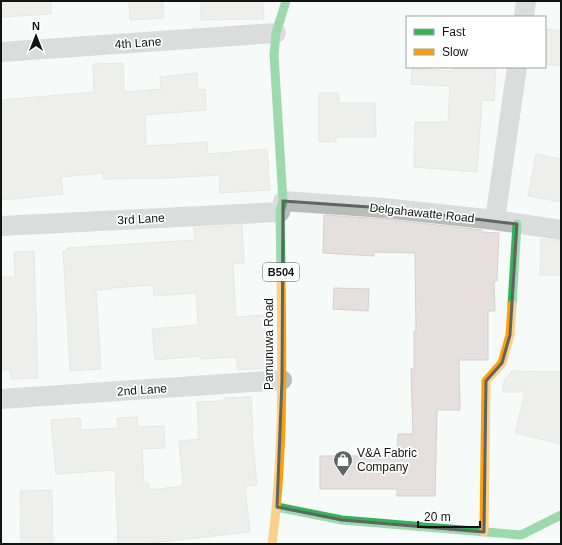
<svg xmlns="http://www.w3.org/2000/svg" width="562" height="545" viewBox="0 0 562 545" font-family="Arial,sans-serif">
	<rect width="100%" height="100%" fill="#f6faf8"/>
	<path fill="#e5e0dd" stroke="#d2d2d1" d="M1,1H51V14L1,17Z
		M129,1H163L164,18L130,20Z
		M201,1H263L264,19L201,20Z
		M545,29L561,31V66L545,64Z
		M123,63L124,92L161,89L160,77L197,73L198,90L205,89L206,110L145,115L146,146L207,142L208,154L267,149L270,190L220,193L219,175L166,178L103,179V173L61,177L63,194L1,200V100L94,92L93,64Z
		M453,67H496L494,101L482,100L477,172L414,167L415,122H448L450,86L411,84L412,69L453,71Z
		M319,93H339V103H375L376,137H336V142H319Z
		M536,154L561,159V202L528,196Z
		M324,215L383,219L482,230V232L499,233L497,281H494L495,311H488V360H459L460,410H437L435,496H397V489H320V456H397L398,434H413L411,369H414V331H416L415,253L374,252V256L323,253Z
		M242,225L244,263L233,264L236,317L264,315L268,368L238,370L236,357L200,359V356L155,360L152,329L198,325L196,293L154,296L153,285L112,288V289L96,290L101,369L70,371L63,251H67V248L195,240L194,228Z
		M541,239L561,241V275H540Z
		M34,251L38,378L11,379L10,369L1,370V277H15L14,252Z
		M334,288L369,289L368,311L333,309Z
		M512,371L561,372V444L515,433L525,392H503L504,380Z
		M251,397L253,431H252L257,485L245,486L250,532L151,543V544H118L115,470L56,474L51,420L80,418L81,430L118,428L117,418L137,417L138,427L164,426L165,448L142,449L144,483H149V490L183,486L179,441L199,439L197,402L224,401V398Z
		M52,490L53,544H21L20,491Z"/>
	<g fill="none" stroke-linecap="round" stroke-linejoin="round">
		<path stroke="#babbbb" stroke-width="20" d="M524,17L526,1
			M1,52L276,33
			M283,201L384,208L495,220L561,230
			M495,220L517,67
			M1,226L280,212
			M1,399L282,380"/>
		<path stroke="#30b455" stroke-width="9" d="M281,273L280,212L283,201L274,55L276,33L286,1
			M512,305L517,224
			M277,507L342,520L521,535L561,515"/>
		<path stroke="#ff9f0a" stroke-width="9" d="M484,532L486,381L502,363L510,335L512,305
			M272,544C284,455 282,363 281,273"/>
	</g>
	<path d="M0 0H562V545H0ZM283,201L384,208L517,224L510,335L502,363L486,381L484,532L342,520L277,507L282,380Z" fill="#f6faf8" fill-opacity=".55" fill-rule="evenodd"/>
	<path fill="none" stroke="#626463" stroke-width="3" stroke-linejoin="round" d="M283,201L384,208L517,224L510,335L502,363L486,381L484,532L342,520L277,507L282,380Z"/>
	<defs>
		<g id="shop-pin" transform="scale(1)"><path d="M0 17L-7.5 6A9.5 9.5 0 1 1 7.5 6Z" fill="#626463" stroke="#fff"/><path d="M-5-2.5h2.3a2.7 3.5 0 0 1 5.4 0H5L5.5 6h-11ZM-1.5-2.5h3a1.5 2.3 0 0 0-3 0Z" fill="#fff"/></g>
	</defs>
	<g fill-rule="evenodd">
		<use href="#shop-pin" x="343" y="460"/>
	</g>
	<g text-anchor="middle" dominant-baseline="central" stroke-width="3.5" stroke-linejoin="round" paint-order="stroke">
		<rect fill="#fff" stroke="#595a5a" stroke-width="1" x="263" y="263" width="36" height="18" rx="3"/>
		<g font-size="11" font-weight="bold" fill="#121413">
			<text x="281" y="272">B504</text>
		</g>
		<g font-size="12" fill="#121413" stroke="#fff">
			<text transform="translate(138 43) rotate(-4)">4th Lane</text>
			<text transform="translate(422 213) rotate(6)">Delgahawatte Road</text>
			<text transform="translate(141 219) rotate(-3)">3rd Lane</text>
			<text transform="translate(269 344) rotate(-90)">Pamunuwa Road</text>
			<text transform="translate(142 390) rotate(-4)">2nd Lane</text>
		</g>
		<g font-size="12" fill="#121413" stroke="#fff" text-anchor="start">
			<text x="357" y="453">V&amp;A Fabric<tspan x="357" dy="14">Company</tspan></text>
		</g>
	</g>
	<rect width="562" height="545" fill="none" stroke="#121413" stroke-width="4"/>
	<rect x="406" y="16" width="140" height="52" fill="#ffffff" stroke="#a0a1a1"/>
	<rect x="414" y="29" width="20" height="6" fill="#30b455" stroke="#a0a1a1"/>
	<text x="442" y="36" font-size="12" fill="#121413">Fast</text>
	<rect x="414" y="49" width="20" height="6" fill="#ff9f0a" stroke="#a0a1a1"/>
	<text x="442" y="56" font-size="12" fill="#121413">Slow</text>
	<g transform="translate(36 36)" stroke="#ffffff" stroke-width="3" paint-order="stroke">
	<path d="M0-3L7 15L0 10L-7 15Z" fill="#121413"/>
	<text y="-6" font-size="11" font-weight="bold" text-anchor="middle" fill="#121413">N</text>
	</g>
	<path d="M418 521v6h62v-6" fill="none" stroke="#121413" stroke-width="2"/>
	<text x="424" y="521" font-size="12" fill="#121413" stroke="#ffffff" stroke-width="3" paint-order="stroke">20 m</text>
</svg>
